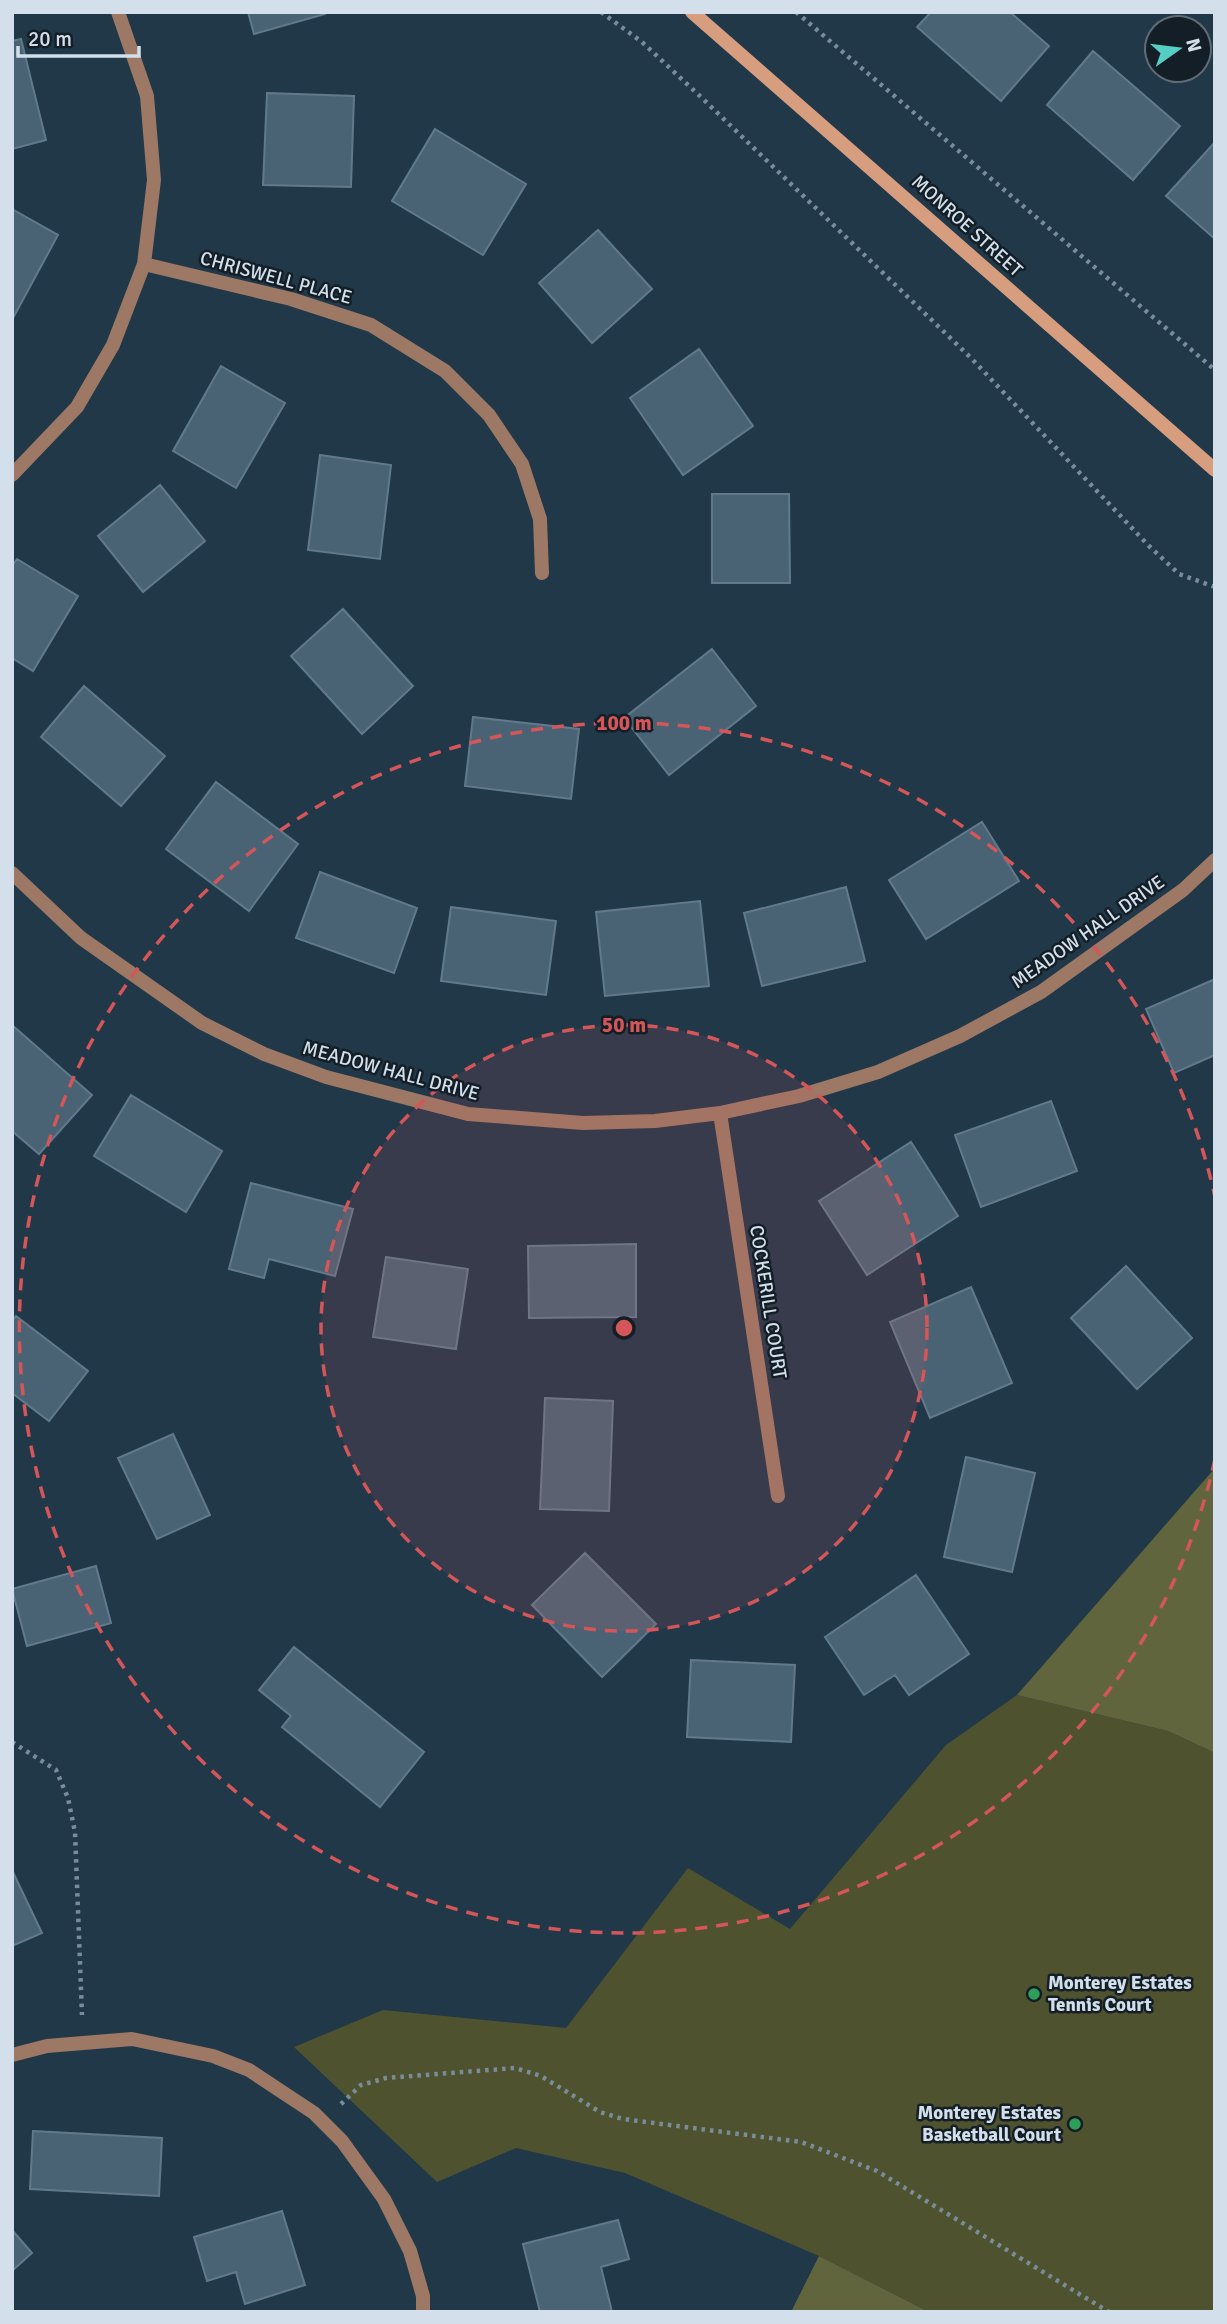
<svg xmlns="http://www.w3.org/2000/svg" width="1227" height="2324" viewBox="0 0 1227 2324" font-family="Signika,sans-serif">
	<rect width="100%" height="100%" fill="#213849"/>
	<path fill="#4f522e" d="M1017,1695L1168,1731L1215,1753V2312H929L819,2256L625,2173L516,2148L437,2182L294,2047L383,2010L566,2028L688,1868L790,1929L946,1745Z"/>
	<path fill="#61653e" d="M1215,1468V1753L1168,1731L1017,1695Z
		M819,2256L929,2312H791Z"/>
	<path fill="#4a6374" stroke="#607a8c" stroke-width="2" d="M248,12H325V14L254,34Z
		M931,12H1010L1049,46L1001,101L917,27Z
		M21,39L46,140L12,149V41Z
		M1093,51L1180,126L1133,180L1047,105Z
		M267,93L354,96L351,187L263,185Z
		M435,129L526,184L483,255L392,201Z
		M1215,142V239L1166,196Z
		M12,209L58,235L12,320Z
		M598,230L652,289L592,343L539,283Z
		M699,349L753,426L683,475L630,398Z
		M221,366L285,403L236,488L173,451Z
		M320,455L391,465L380,559L308,550Z
		M160,485L205,541L143,592L98,536Z
		M712,494H789L790,583H712Z
		M17,559L78,596L33,671L12,658V566Z
		M343,609L413,686L362,734L291,656Z
		M712,649L756,706L669,775L624,718Z
		M84,686L165,756L121,806L41,737Z
		M473,717L579,729L571,799L465,786Z
		M216,782L298,844L249,911L166,849Z
		M982,822L1019,881L926,939L889,880Z
		M320,872L417,908L394,973L296,938Z
		M846,887L865,961L762,986L744,913Z
		M700,901L709,986L605,996L596,912Z
		M451,907L556,921L546,995L441,981Z
		M1215,979V1055L1174,1073L1146,1009Z
		M12,1025L92,1095L39,1154L12,1131Z
		M131,1095L222,1151L186,1212L94,1156Z
		M1051,1101L1077,1171L981,1207L955,1135Z
		M911,1142L958,1216L867,1275L819,1201Z
		M251,1183L353,1209L335,1276L269,1259L264,1278L229,1269Z
		M636,1244V1317L529,1318L528,1246Z
		M386,1257L468,1269L456,1349L373,1337Z
		M1126,1266L1192,1338L1137,1389L1071,1318Z
		M971,1287L1012,1383L930,1418L890,1322Z
		M16,1316L88,1371L49,1421L12,1393V1321Z
		M545,1398L613,1401L609,1511L540,1509Z
		M173,1434L210,1515L157,1539L118,1458Z
		M966,1457L1035,1473L1012,1572L944,1557Z
		M585,1553L656,1624L602,1677L532,1605Z
		M96,1566L111,1623L27,1646L12,1589Z
		M916,1575L969,1654L909,1695L895,1675L864,1695L825,1637Z
		M294,1647L424,1752L380,1807L282,1727L291,1716L259,1690Z
		M691,1660L795,1665L791,1742L687,1737Z
		M12,1870L42,1933L12,1946Z
		M33,2131L162,2138L159,2196L30,2189Z
		M282,2211L305,2285L245,2304L236,2272L207,2281L194,2237Z
		M618,2220L629,2259L601,2267L612,2312H540L523,2244Z
		M12,2230L32,2253L12,2271Z"/>
	<g fill="none" stroke-linecap="round" stroke-linejoin="round">
		<path stroke="#7a8c9a" stroke-width="4.5" stroke-dasharray="3.5 5" stroke-linecap="butt" d="M601,12L642,42L702,98L971,358L1148,545L1179,574L1215,587
			M796,12L1215,370
			M12,1742L56,1770L68,1798L75,1832L82,2015
			M341,2104L361,2085L386,2078L515,2068L541,2076L600,2112L623,2119L801,2142L877,2171L1109,2312"/>
		<path stroke="#9c7865" stroke-width="14" d="M144,264L291,299L371,325L445,371L489,415L522,464L540,519L542,573
			M12,475L77,407L113,345L144,264L154,180L147,96L118,12
			M12,873L81,938L202,1023L264,1054L326,1077L468,1114L583,1123L655,1121L720,1113L799,1096L878,1072L960,1036L1041,992L1183,890L1215,860
			M720,1113L778,1496
			M12,2055L47,2046L132,2039L213,2056L249,2070L314,2113L342,2141L384,2199L410,2251L423,2296V2312"/>
		<path stroke="#d69d7f" stroke-width="14" d="M692,12C868,164 1040,318 1215,470"/>
	</g>
	<circle cx="624" cy="1328" r="303" fill="#d55659" fill-opacity=".12"/>
	<g fill="none" stroke="#d55659" stroke-width="3.5" stroke-dasharray="12 9">
		<circle cx="624" cy="1328" r="303"/>
		<path d="M1215 1459A605 605 0 1 1 1215 1197"/>
	</g>
	<g fill="#2e9e5b" stroke="#141e26" stroke-width="2.5">
		<circle cx="1034" cy="1994" r="7"/>
		<circle cx="1075" cy="2124" r="7"/>
	</g>
	<g text-anchor="middle" dominant-baseline="central" stroke-width="5" stroke-linejoin="round" paint-order="stroke">
		<g font-size="19" fill="#d3e0eb" stroke="#141e26">
			<text transform="translate(967 226) rotate(42)">MONROE STREET</text>
			<text transform="translate(276 278) rotate(15)">CHRISWELL PLACE</text>
			<text transform="translate(1088 932) rotate(-35)">MEADOW HALL DRIVE</text>
			<text transform="translate(391 1071) rotate(15)">MEADOW HALL DRIVE</text>
			<text transform="translate(768 1302) rotate(81)">COCKERILL COURT</text>
		</g>
		<g font-size="19" font-weight="bold" fill="#d3e0eb" stroke="#141e26" text-anchor="start">
			<text x="1048" y="1983">Monterey Estates<tspan x="1048" dy="22">Tennis Court</tspan></text>
			<text x="1061" y="2113" text-anchor="end">Monterey Estates<tspan x="1061" dy="22">Basketball Court</tspan></text>
		</g>
	</g>
	<circle cx="624" cy="1328" r="10" fill="#d55659" stroke="#141e26" stroke-width="3.5"/>
	<g font-size="21" text-anchor="middle" font-weight="bold" fill="#d55659" stroke="#141e26" stroke-width="5" stroke-linejoin="round" paint-order="stroke">
		<text x="624" y="730">100 m</text>
		<text x="624" y="1032">50 m</text>
	</g>
	<rect width="1227" height="2324" fill="none" stroke="#d3e0eb" stroke-width="28"/>
	<g transform="translate(1178 49) rotate(76)"><circle r="33" fill="#141e26" stroke="#606c75" stroke-width="2"/>
	<path d="M0-5L12 26L0 18L-12 26Z" fill="#56cec3"/>
	<text y="-10" font-size="19" font-weight="bold" text-anchor="middle" fill="#d3e0eb">N</text>
	</g>
	<path d="M18 46v10h121v-10" fill="none" stroke="#d3e0eb" stroke-width="3.5"/>
	<text x="28" y="46" font-size="21" fill="#d3e0eb" stroke="#141e26" stroke-width="5" paint-order="stroke">20 m</text>
</svg>
